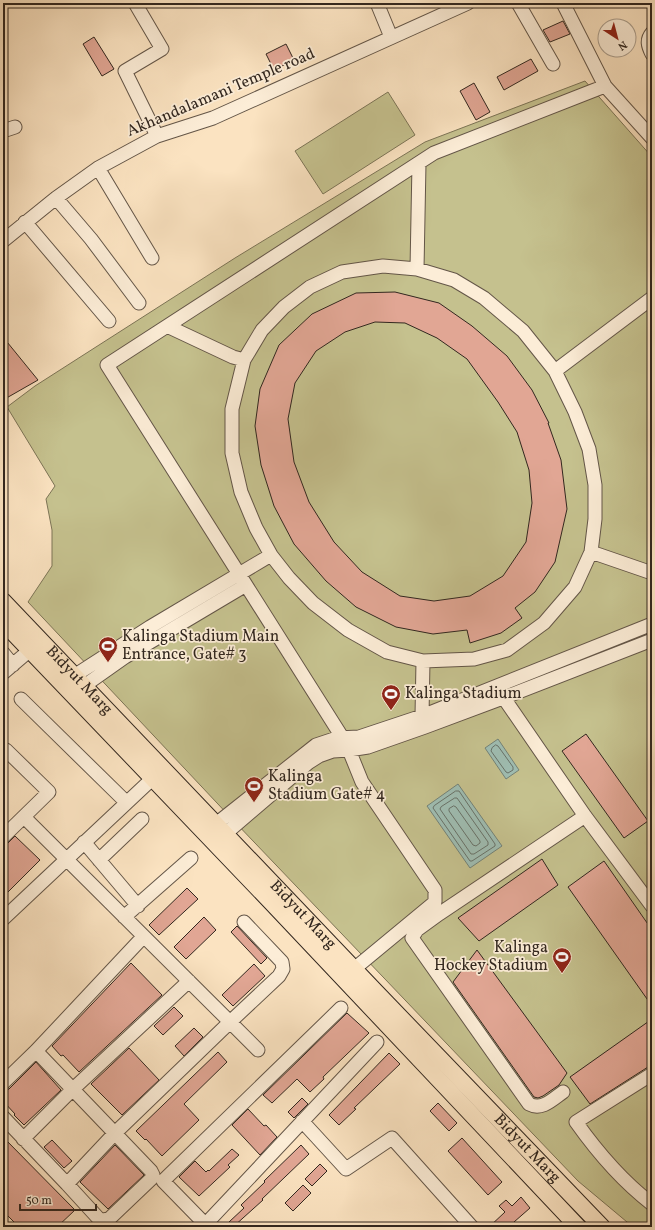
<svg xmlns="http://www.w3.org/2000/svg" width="655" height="1230" viewBox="0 0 655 1230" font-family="Vollkorn,serif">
	<rect width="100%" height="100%" fill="#fbe3c1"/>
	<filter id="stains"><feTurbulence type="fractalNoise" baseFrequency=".005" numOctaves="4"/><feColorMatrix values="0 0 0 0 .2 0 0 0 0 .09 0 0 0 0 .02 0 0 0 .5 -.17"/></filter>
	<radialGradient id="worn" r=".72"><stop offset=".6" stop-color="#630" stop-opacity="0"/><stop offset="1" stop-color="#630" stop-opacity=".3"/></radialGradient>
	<path fill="#c5c18e" stroke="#7c7456" d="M585,81L652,157V1227H633L578,1181L233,820L28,602L52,566V530L46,499L55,486L7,407L35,386L235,258L425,142Z
		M388,92L415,135L323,194L295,151Z"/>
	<path fill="#9fbeb3" stroke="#738278" d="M498,739L519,770L506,779L485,748Z
		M458,784L502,846L470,868L427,806Z"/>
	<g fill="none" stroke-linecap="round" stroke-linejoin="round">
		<path stroke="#687269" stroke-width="1" d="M496,745L498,746L513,767V770L508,773L506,772L491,751L492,748Z
			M456,791H459L495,844V846L472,861H470L433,808L434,806Z
			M455,798H457L488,842V845L474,854H471L440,809L441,807Z
			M454,806L456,807L480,841V843L476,846L473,845L449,811V809Z"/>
	</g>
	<path fill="#e1a694" stroke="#32271f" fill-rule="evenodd" d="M563,21L570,34L550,42L543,30Z
		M94,37L114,69L102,76L83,44Z
		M286,44L294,60L274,70L266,54Z
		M531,59L538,71L504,90L497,77Z
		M474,83L490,112L476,120L460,91Z
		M395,292L439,303L472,326L507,356L532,390L549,423H548L561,460L567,509L555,562L535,592L515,608L522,618L501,633L470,643L467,630L433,634L396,627L356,607L326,581L294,544L274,506L261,465L255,426L260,389L279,345L312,314L356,293ZM375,322L405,323L437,338L467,359L498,402L517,432L529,470L532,503L526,542L503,576L470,596L434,601L400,596L362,572L334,542L309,502L294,462L288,419L295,383L316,351L345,332Z
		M3,337L38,380L3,400Z
		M586,734L648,821L624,838L562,751Z
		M15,836L40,860L3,897V845L8,843Z
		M542,859L558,885L479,941L458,918Z
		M604,861L652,930V1006L568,887Z
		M187,888L198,899L159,935L149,925Z
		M204,917L216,930L186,959L174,947Z
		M237,926L267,958L261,964L231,932Z
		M477,950L567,1073L559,1085L543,1096L538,1098L534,1097L453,982Z
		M131,963L162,995L79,1072L63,1055L61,1056L52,1046Z
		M254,964L265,976L233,1006L222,995Z
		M174,1007L183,1016L163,1035L154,1026Z
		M347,1013L369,1033L323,1077L324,1079L310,1092L297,1079L272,1103L263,1095Z
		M652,1019V1066L648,1067L590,1104L570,1077Z
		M194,1028L203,1037L184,1056L175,1046Z
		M129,1048L159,1080L122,1115L91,1084Z
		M218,1052L227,1062L184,1104L199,1120L162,1156L146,1139L145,1140L136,1131Z
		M389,1053L400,1064L354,1108L356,1109L339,1125L329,1115Z
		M36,1062L61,1090L24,1125L14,1115L15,1114L3,1101V1091L9,1089Z
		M302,1098L308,1104L294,1118L288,1112Z
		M438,1103L457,1123L449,1131L430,1111Z
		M248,1109L264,1126L266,1125L277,1137L260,1155L232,1125Z
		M3,1137L75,1210L57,1227H19L3,1211Z
		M462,1138L502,1182L488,1195L448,1151Z
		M52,1140L72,1161L64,1168L44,1147Z
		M115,1145L144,1175L108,1209L80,1182Z
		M301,1145L309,1154L262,1199L263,1200L233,1227L229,1222L244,1208L241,1205L265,1182L264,1181Z
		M232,1149L239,1155L228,1165L230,1167L199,1196L179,1177L195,1161L206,1172L208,1170L209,1171Z
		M320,1164L327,1171L312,1186L305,1179Z
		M303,1185L311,1193L293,1211L285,1203Z
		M521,1197L530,1208L514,1222L519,1227H489L505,1212L499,1206L506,1200L512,1206Z"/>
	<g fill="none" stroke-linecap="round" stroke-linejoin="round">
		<g stroke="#645648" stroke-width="15">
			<path id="minor" d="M135,3L162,49L125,71L157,136
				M377,3L391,37
				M518,3L553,64
				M563,3L605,86L652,138
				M652,33C646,40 648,46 652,54
				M3,131L15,127
				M98,168L152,258
				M56,198L91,239L139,303
				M25,222L109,321
				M3,241L56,198L98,168L157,136L213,118L468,3
				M383,266L417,269L454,280L484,298L523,331L555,371L575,412L589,449L595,485V519L591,552L575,587L544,623L507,650L474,659L423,661L387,652L348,630L313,603L289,578L271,555L256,528L241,492L232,453V409L244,360L262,330L284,307L310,287L342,272Z
				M417,269L419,163
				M167,326L233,357L244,360
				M555,371L652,298
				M591,552L652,573
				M3,653L13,665
				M3,673L30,650
				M74,676L150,627L271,555
				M84,686L125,657L246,585
				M499,691L585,816L652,906
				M21,699L126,802
				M422,716L423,661
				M3,753L6,750L49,792L3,837
				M216,824L316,745L337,738L359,737L422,716L652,624
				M225,834L308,763L319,756L333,751L349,750L368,747L425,727L503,698L652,640
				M84,842L138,906
				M99,860L142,819
				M124,917L191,858
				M3,919L152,779
				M244,922L282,962L283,969L279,976L230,1022L258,1050
				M354,969L435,902V890L362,782L349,750L342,737L107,365L434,153L605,86
				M36,1051L151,1171L153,1175L151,1179L109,1219L103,1220L99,1219L67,1184
				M652,1074L576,1122C598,1153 622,1181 652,1204
				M3,1083L36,1051L143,937
				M563,1092C553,1099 542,1111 529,1104L412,938L417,930L439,914L585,816
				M3,1117L67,1184L115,1133L230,1022L24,817
				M302,1121L346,1169L392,1138L472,1227
				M23,1139L72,1090L189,981
				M205,1224L163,1181L341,1008
				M203,1227L377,1042"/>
		</g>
		<g stroke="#32271f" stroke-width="18">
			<g id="major">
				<path id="s1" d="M3,601L375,991L602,1227"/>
				<path d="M3,622L271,902L578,1227"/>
			</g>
		</g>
		<use href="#minor" stroke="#fcedd7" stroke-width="13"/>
		<use href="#major" stroke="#fbe3c1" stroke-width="16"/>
	</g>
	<defs>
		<g id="stadium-pin" transform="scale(1)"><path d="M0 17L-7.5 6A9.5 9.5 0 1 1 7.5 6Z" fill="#8f2418" stroke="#fcedd7"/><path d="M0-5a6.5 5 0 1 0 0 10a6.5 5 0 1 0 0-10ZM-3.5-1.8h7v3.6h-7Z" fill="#fff"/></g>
	</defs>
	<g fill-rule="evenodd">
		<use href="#stadium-pin" x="108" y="646"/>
		<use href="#stadium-pin" x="391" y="694"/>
		<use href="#stadium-pin" x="254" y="786"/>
		<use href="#stadium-pin" x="562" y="957"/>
	</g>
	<g text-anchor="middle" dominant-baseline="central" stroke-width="3.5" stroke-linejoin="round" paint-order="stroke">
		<g font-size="16" fill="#32271f" stroke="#fcedd7">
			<text transform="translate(221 93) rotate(-23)">Akhandalamani Temple road</text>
			<text stroke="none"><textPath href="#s1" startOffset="110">Bidyut Marg</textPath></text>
			<text stroke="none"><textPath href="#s1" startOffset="434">Bidyut Marg</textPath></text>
			<text stroke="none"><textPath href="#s1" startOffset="758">Bidyut Marg</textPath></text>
		</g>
		<g font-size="16" fill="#32271f" stroke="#fcedd7" text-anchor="start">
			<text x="122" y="637">Kalinga Stadium Main<tspan x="122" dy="18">Entrance, Gate# 3</tspan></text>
			<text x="405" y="694">Kalinga Stadium</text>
			<text x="268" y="777">Kalinga<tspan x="268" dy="18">Stadium Gate# 4</tspan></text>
			<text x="548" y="948" text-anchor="end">Kalinga<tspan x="548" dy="18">Hockey Stadium</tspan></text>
		</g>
	</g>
	<rect width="655" height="1230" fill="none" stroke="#fbe3c1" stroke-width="16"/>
	<rect x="4" y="4" width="647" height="1222" fill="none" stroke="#32271f" stroke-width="2"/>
	<rect x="8" y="8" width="639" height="1214" fill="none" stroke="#32271f"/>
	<g transform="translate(617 38) rotate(144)"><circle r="19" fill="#fcedd7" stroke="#ab9e8d"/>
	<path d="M0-3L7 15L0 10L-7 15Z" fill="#8f2418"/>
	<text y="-6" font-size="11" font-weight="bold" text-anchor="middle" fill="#32271f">N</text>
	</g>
	<path d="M20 1204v6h76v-6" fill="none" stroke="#32271f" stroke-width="2"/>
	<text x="26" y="1204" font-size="12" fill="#32271f" stroke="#fcedd7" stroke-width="3" paint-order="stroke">50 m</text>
	<rect width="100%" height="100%" filter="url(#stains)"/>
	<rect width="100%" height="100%" fill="url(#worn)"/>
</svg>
